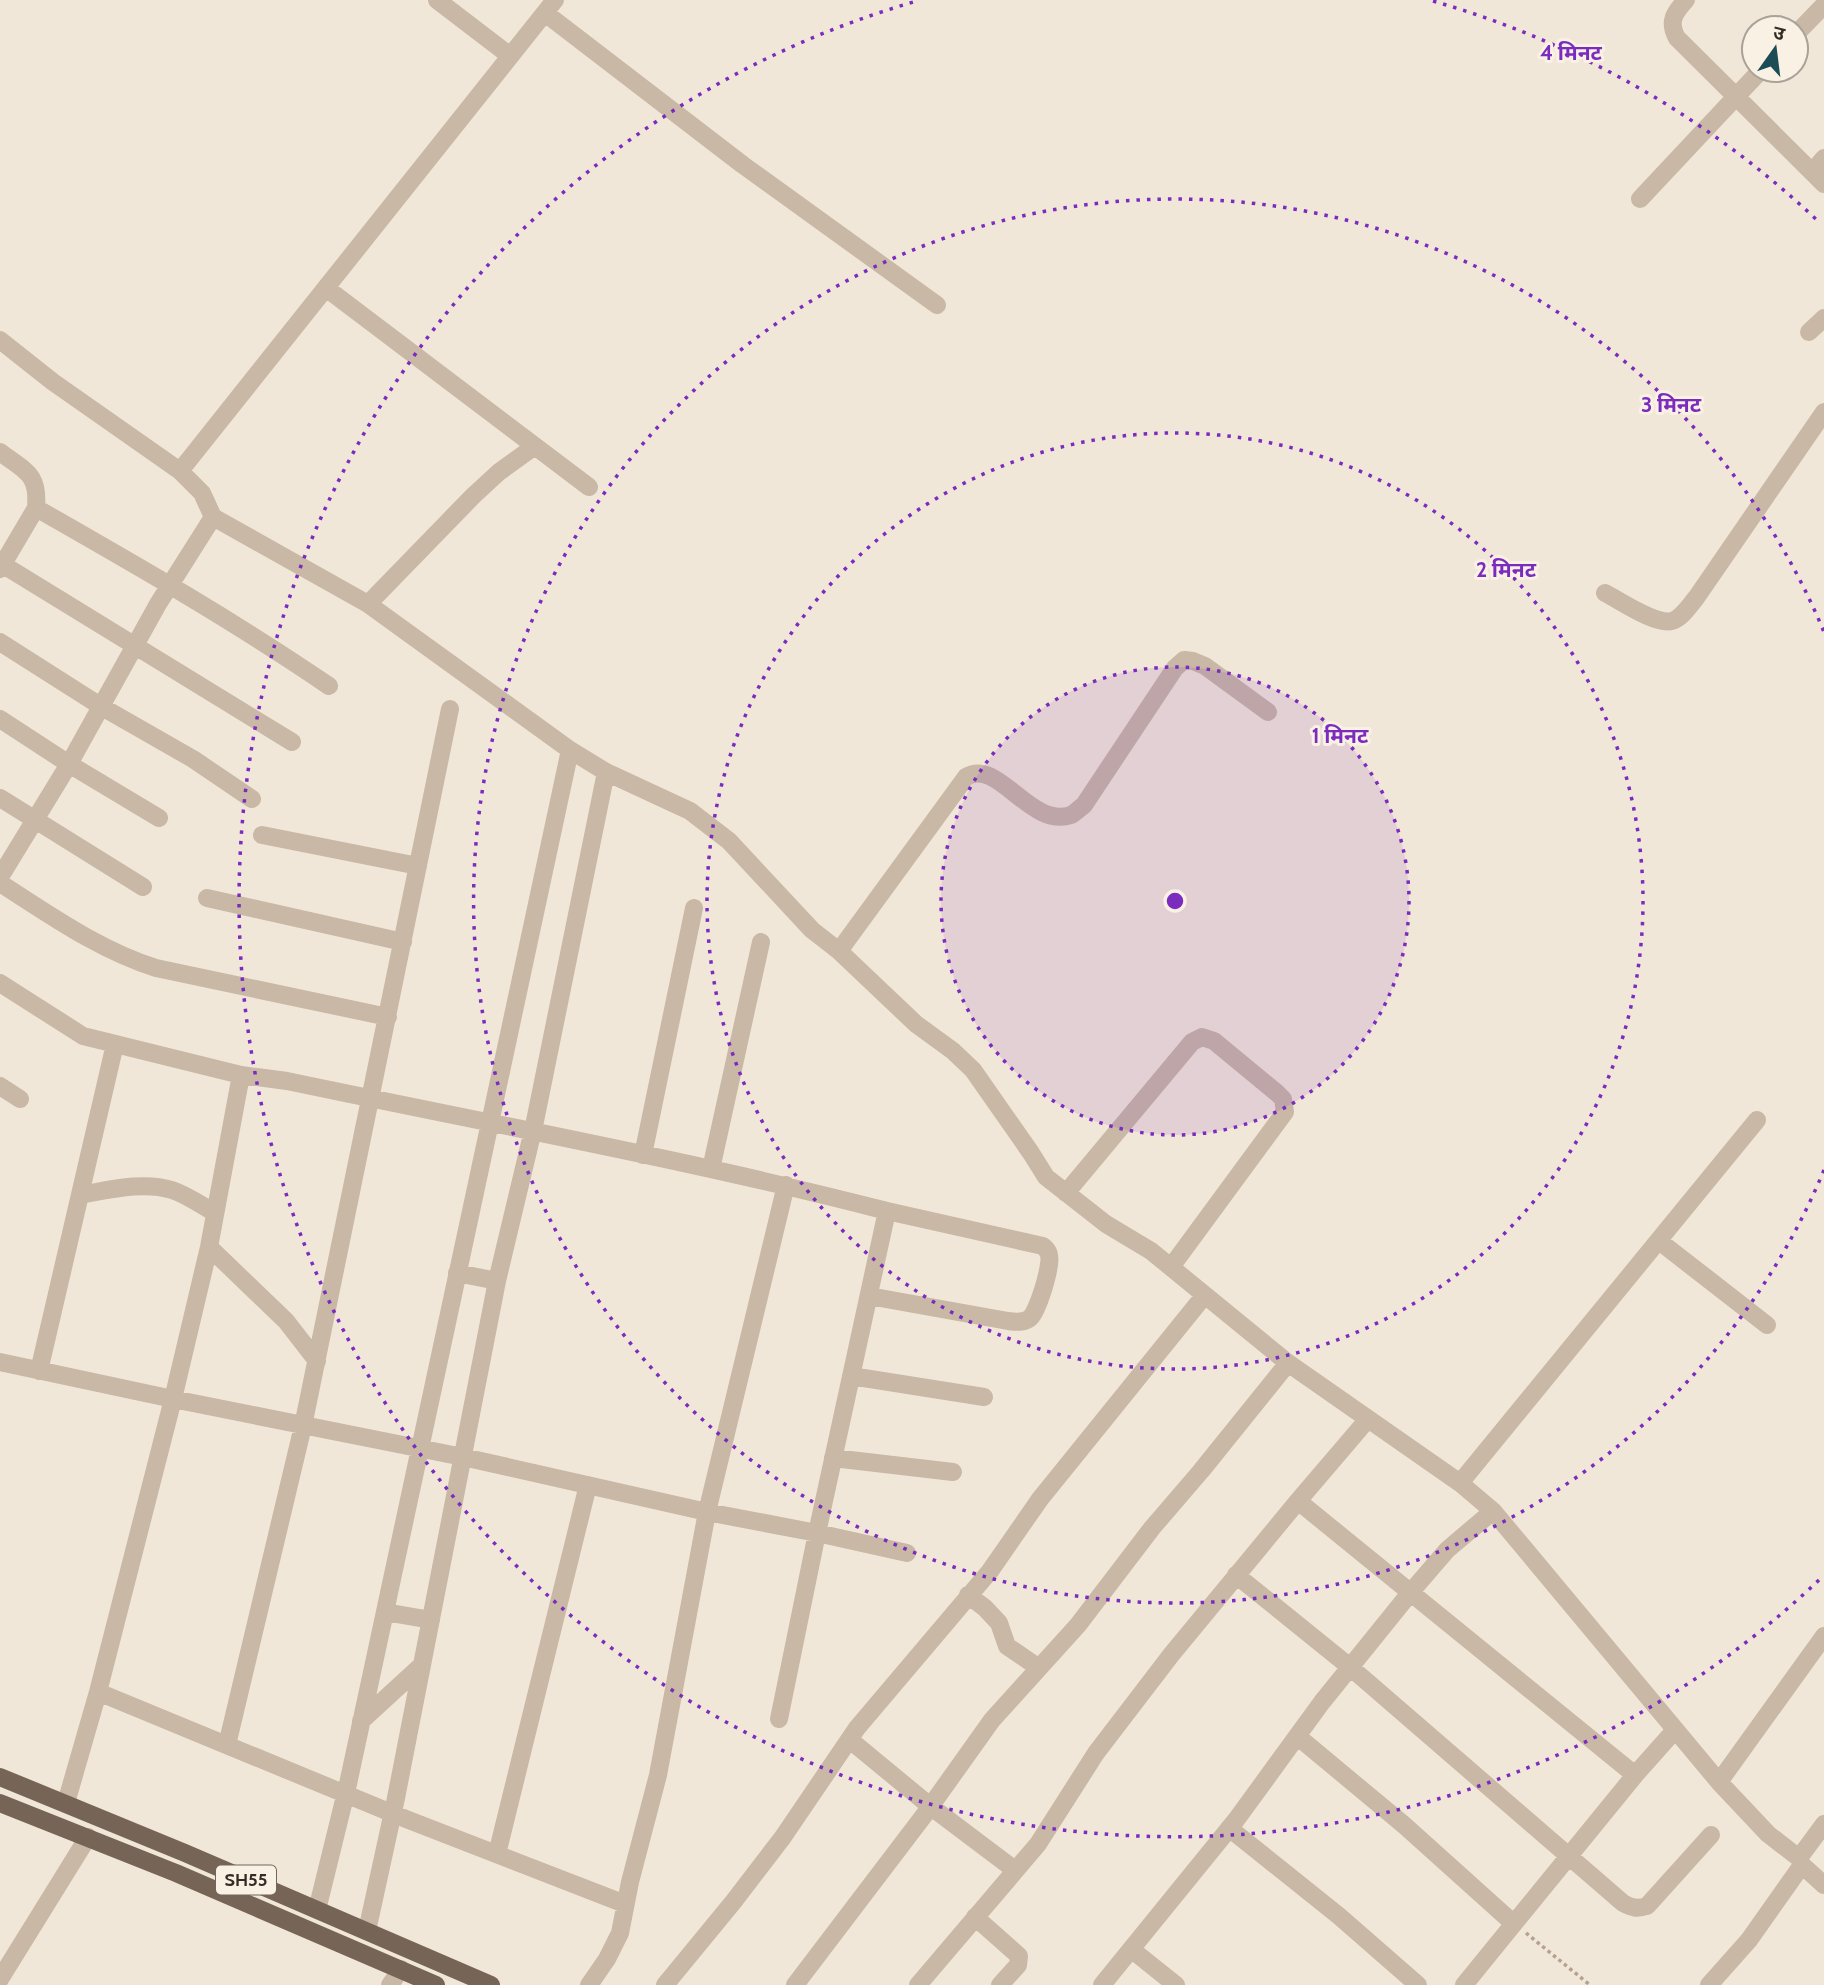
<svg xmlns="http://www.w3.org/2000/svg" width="1824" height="1985" viewBox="0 0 1824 1985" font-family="Cabin,'Noto Sans Devanagari',sans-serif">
	<rect width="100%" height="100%" fill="#f1e7d8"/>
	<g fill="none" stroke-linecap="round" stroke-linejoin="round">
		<path stroke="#b4a28f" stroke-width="3.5" stroke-dasharray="3.5 3.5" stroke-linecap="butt" d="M1526,1933L1590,1985"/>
		<path stroke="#c8b8a5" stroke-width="18" d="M437,0L509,55
			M1686,0C1674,13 1668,22 1677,38L1824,184
			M545,13L743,165L937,305
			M1796,34L1824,5
			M1812,172L1824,158
			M1640,199L1761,70
			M326,288L589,487
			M1809,332L1824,318
			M0,340L53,382L180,471L202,493L213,517L368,604L570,750L606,772L690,811L729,841L812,930L839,951L916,1024L953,1051L973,1070L1031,1153L1046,1177L1106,1224L1151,1251L1288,1363L1460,1483L1493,1511L1719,1782L1768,1834L1799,1858L1802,1865L1824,1885
			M0,452C25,471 39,473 36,508
			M180,471L555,0
			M0,563L292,742
			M0,569L36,508C136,565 234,621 329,686
			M1605,593C1621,601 1655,625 1672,621C1682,618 1689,606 1696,598L1824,412
			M368,604L473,496L499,472L535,446
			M0,642L102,707L193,759L252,799
			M0,719L69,764L159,818
			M0,798L143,887
			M262,835L418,866
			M0,877L69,764L158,604L213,517
			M0,883C50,915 99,950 156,968L388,1017
			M207,898L403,942
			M839,951L966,777C998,757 1030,829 1071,815C1075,813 1080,808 1084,805L1175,668L1184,660L1193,661L1205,666L1268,712
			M0,983L83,1036L241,1075
			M0,1086L20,1099
			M643,1155L694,908
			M711,1169L761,942
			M1066,1193L1192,1042L1202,1037L1214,1041L1277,1093L1283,1099L1285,1112L1171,1267
			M80,1195C109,1190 143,1181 172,1190C187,1195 201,1205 215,1213
			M1659,1241L1767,1325
			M209,1247L286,1321L317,1361
			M457,1273L497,1281
			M869,1296L1008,1321C1016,1322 1024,1323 1030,1318C1038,1311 1052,1265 1049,1255C1048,1250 1046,1249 1043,1246L887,1211
			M0,1362L173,1399L98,1692L406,1819L625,1904
			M39,1371L115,1044
			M851,1376L984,1397
			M833,1458L953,1472
			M1460,1483L1757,1120
			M1298,1501L1635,1775
			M1236,1575L1350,1667L1623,1903C1632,1908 1637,1909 1647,1906L1711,1835
			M968,1595L985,1608L999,1623L1007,1646L1039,1668
			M385,1612L431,1620
			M779,1719L817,1533L887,1211C689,1160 487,1123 287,1081L241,1075L209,1247L173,1399L463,1457L707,1512L817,1533L907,1553
			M361,1721L422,1665
			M1297,1736L1404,1825L1513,1923
			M850,1740L930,1806L1015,1870
			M227,1745L303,1426L450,709
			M1719,1782L1824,1636
			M66,1803L98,1692
			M1229,1828L1339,1916L1418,1985
			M497,1854L588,1485
			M1799,1858L1824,1824
			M317,1910L348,1784L570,750
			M975,1917L1019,1956L1018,1965L1000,1985
			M367,1931L396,1798L497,1281L534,1126L606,772
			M1131,1949L1176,1985
			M0,1979L88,1837
			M390,1985L401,1969
			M589,1985L607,1959L620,1933L630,1882L658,1775L707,1512L786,1185
			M665,1985L734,1901L783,1837L857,1728L990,1571L1040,1499L1204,1296
			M795,1985L925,1814L992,1720L1078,1625L1152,1528L1201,1471L1288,1363
			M918,1985L1038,1844L1096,1753L1171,1655L1298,1501L1368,1419
			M1102,1985L1236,1820L1322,1702L1410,1593L1447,1550L1493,1511
			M1464,1985L1635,1775L1675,1730
			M1709,1985L1749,1940L1802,1865"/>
		<path stroke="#766457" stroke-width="18" d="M0,1777L185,1853L491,1985
			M0,1803L176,1873L436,1985"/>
	</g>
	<circle cx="1175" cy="901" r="234" fill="#7b2cbf" fill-opacity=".12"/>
	<g fill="none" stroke="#7b2cbf" stroke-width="3.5" stroke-dasharray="3.5 7">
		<circle cx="1175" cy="901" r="234"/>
		<circle cx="1175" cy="901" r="468"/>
		<path d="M1824 1170A702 702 0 1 1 1824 632"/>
		<path d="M1819 1580A936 936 0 1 1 917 1M1433 1A936 936 0 0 1 1819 222"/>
	</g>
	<g text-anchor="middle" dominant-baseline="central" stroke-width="6" stroke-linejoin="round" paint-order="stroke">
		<rect fill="#f9f1e4" stroke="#6f675f" stroke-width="2" x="216" y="1865.5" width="60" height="29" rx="5"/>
		<g font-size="18" font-weight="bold" fill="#342c26">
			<text x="246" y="1880">SH55</text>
		</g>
	</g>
	<circle cx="1175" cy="901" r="10" fill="#7b2cbf" stroke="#f9f1e4" stroke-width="3.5"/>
	<g font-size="21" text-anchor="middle" font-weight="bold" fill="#7b2cbf" stroke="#f9f1e4" stroke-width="6" stroke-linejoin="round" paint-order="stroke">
		<text x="1571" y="60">4 मिनट</text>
		<text x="1671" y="412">3 मिनट</text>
		<text x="1506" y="577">2 मिनट</text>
		<text x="1340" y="743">1 मिनट</text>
	</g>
	<g transform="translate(1775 49) rotate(14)"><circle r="33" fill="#f9f1e4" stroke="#aaa298" stroke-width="2"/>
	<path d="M0-5L12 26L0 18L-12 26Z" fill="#1c4c55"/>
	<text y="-10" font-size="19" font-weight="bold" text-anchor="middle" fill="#342c26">उ</text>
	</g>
</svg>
